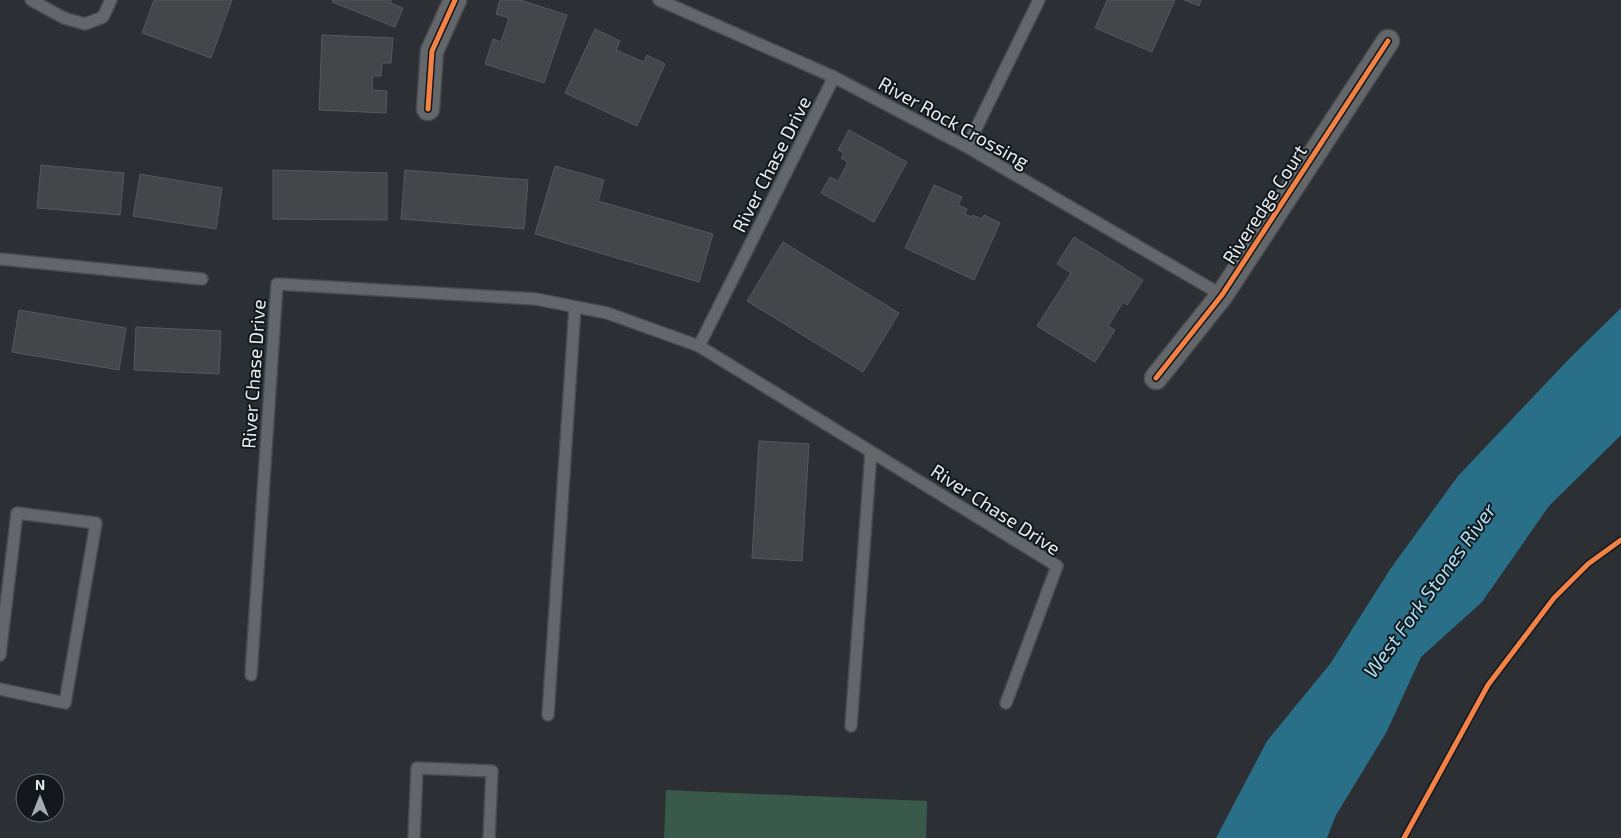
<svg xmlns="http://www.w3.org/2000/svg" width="1621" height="838" viewBox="0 0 1621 838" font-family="'Exo 2',sans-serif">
	<rect width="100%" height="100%" fill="#2c3034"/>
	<path fill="#39594a" d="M666,790L927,801L926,838H664Z"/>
	<path fill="#2a6f88" d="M1621,308V435L1549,506L1482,602L1421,657L1386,733L1336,815L1327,838H1216L1267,741L1330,664L1391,568L1458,476L1569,359Z"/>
	<path fill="#43474a" stroke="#55595c" d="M154,0H232L211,58L142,33Z
		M333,0H391L390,3L403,8L395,27L332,2Z
		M500,0H520L567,15L544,83L485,64L493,39L501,42L509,18L496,14Z
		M1107,0H1175L1152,52L1095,28Z
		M1184,0H1201L1199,6Z
		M595,29L620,41L616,50L644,62L647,55L665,64L637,126L565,93Z
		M322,35L393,38L391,63H382L381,76H373L372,90L387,91L386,113L319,110Z
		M849,130L907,162L874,222L821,193L830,177L838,181L848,162L841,158L844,153L838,150Z
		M41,165L124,173L120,215L37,208Z
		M555,166L604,180L598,201L713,234L699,282L535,234Z
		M273,170L387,173V220L273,219Z
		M405,170L528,180L524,229L401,219Z
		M140,174L222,188L216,229L133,216Z
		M934,185L962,197L958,205L967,209L965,214L972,217L973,215L982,219L984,215L1000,223L974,280L905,248Z
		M1074,237L1143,280L1127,305L1123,302L1108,326L1115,330L1095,362L1037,326L1071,273L1057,264Z
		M783,242L899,313L863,372L747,301Z
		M19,310L126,328L119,370L12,352Z
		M136,327L221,331L219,374L134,370Z
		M759,441L809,444L802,561L752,558Z"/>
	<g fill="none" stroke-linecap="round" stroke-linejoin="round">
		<g stroke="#484b4f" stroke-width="14">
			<path id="lane" d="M31,0L64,18L85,24L103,17L111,0
				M659,0L834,77L967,147L1222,295
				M834,77L699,346L1057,566L1006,703
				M967,147L1039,0
				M0,259L202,279
				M0,655L17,513L96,523L65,703L0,689
				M251,675L277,284L536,299L607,313L699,346
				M548,715L575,307
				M851,726L871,452
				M414,838L417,768L492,771L489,838"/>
		</g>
		<g stroke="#484b4f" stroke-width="25">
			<path id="street" d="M428,109L432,51L455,0
				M1156,378L1222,295L1388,41"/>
		</g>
		<use href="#lane" stroke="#63676a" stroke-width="11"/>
		<use href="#street" stroke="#63676a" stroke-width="22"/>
		<g stroke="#14181b" stroke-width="8">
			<path id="cycleway" d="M428,109L432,51L455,0
				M1156,378L1222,295L1388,41
				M1404,838L1488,685L1554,598L1588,564L1621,540"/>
		</g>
		<use href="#cycleway" stroke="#f48246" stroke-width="5"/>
	</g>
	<g text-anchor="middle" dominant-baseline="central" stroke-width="4" stroke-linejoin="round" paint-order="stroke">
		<g font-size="19" fill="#e7edf1" stroke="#14181b">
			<text transform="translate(954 122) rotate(29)">River Rock Crossing</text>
			<text transform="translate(771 164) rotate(-63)">River Chase Drive</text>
			<text transform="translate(1264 204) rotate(-57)">Riveredge Court</text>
			<text transform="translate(253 374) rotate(-86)">River Chase Drive</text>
			<text transform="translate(996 509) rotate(33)">River Chase Drive</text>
		</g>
		<g font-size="20" font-style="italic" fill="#a8e1fa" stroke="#14181b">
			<text transform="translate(1429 590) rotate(-54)">West Fork Stones River</text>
		</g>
	</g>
	<g transform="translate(40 798)"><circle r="24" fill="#14181b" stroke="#686d71"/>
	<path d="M0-4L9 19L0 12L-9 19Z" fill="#a6abaf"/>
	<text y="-8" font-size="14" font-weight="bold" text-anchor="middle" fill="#e7edf1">N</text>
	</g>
</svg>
